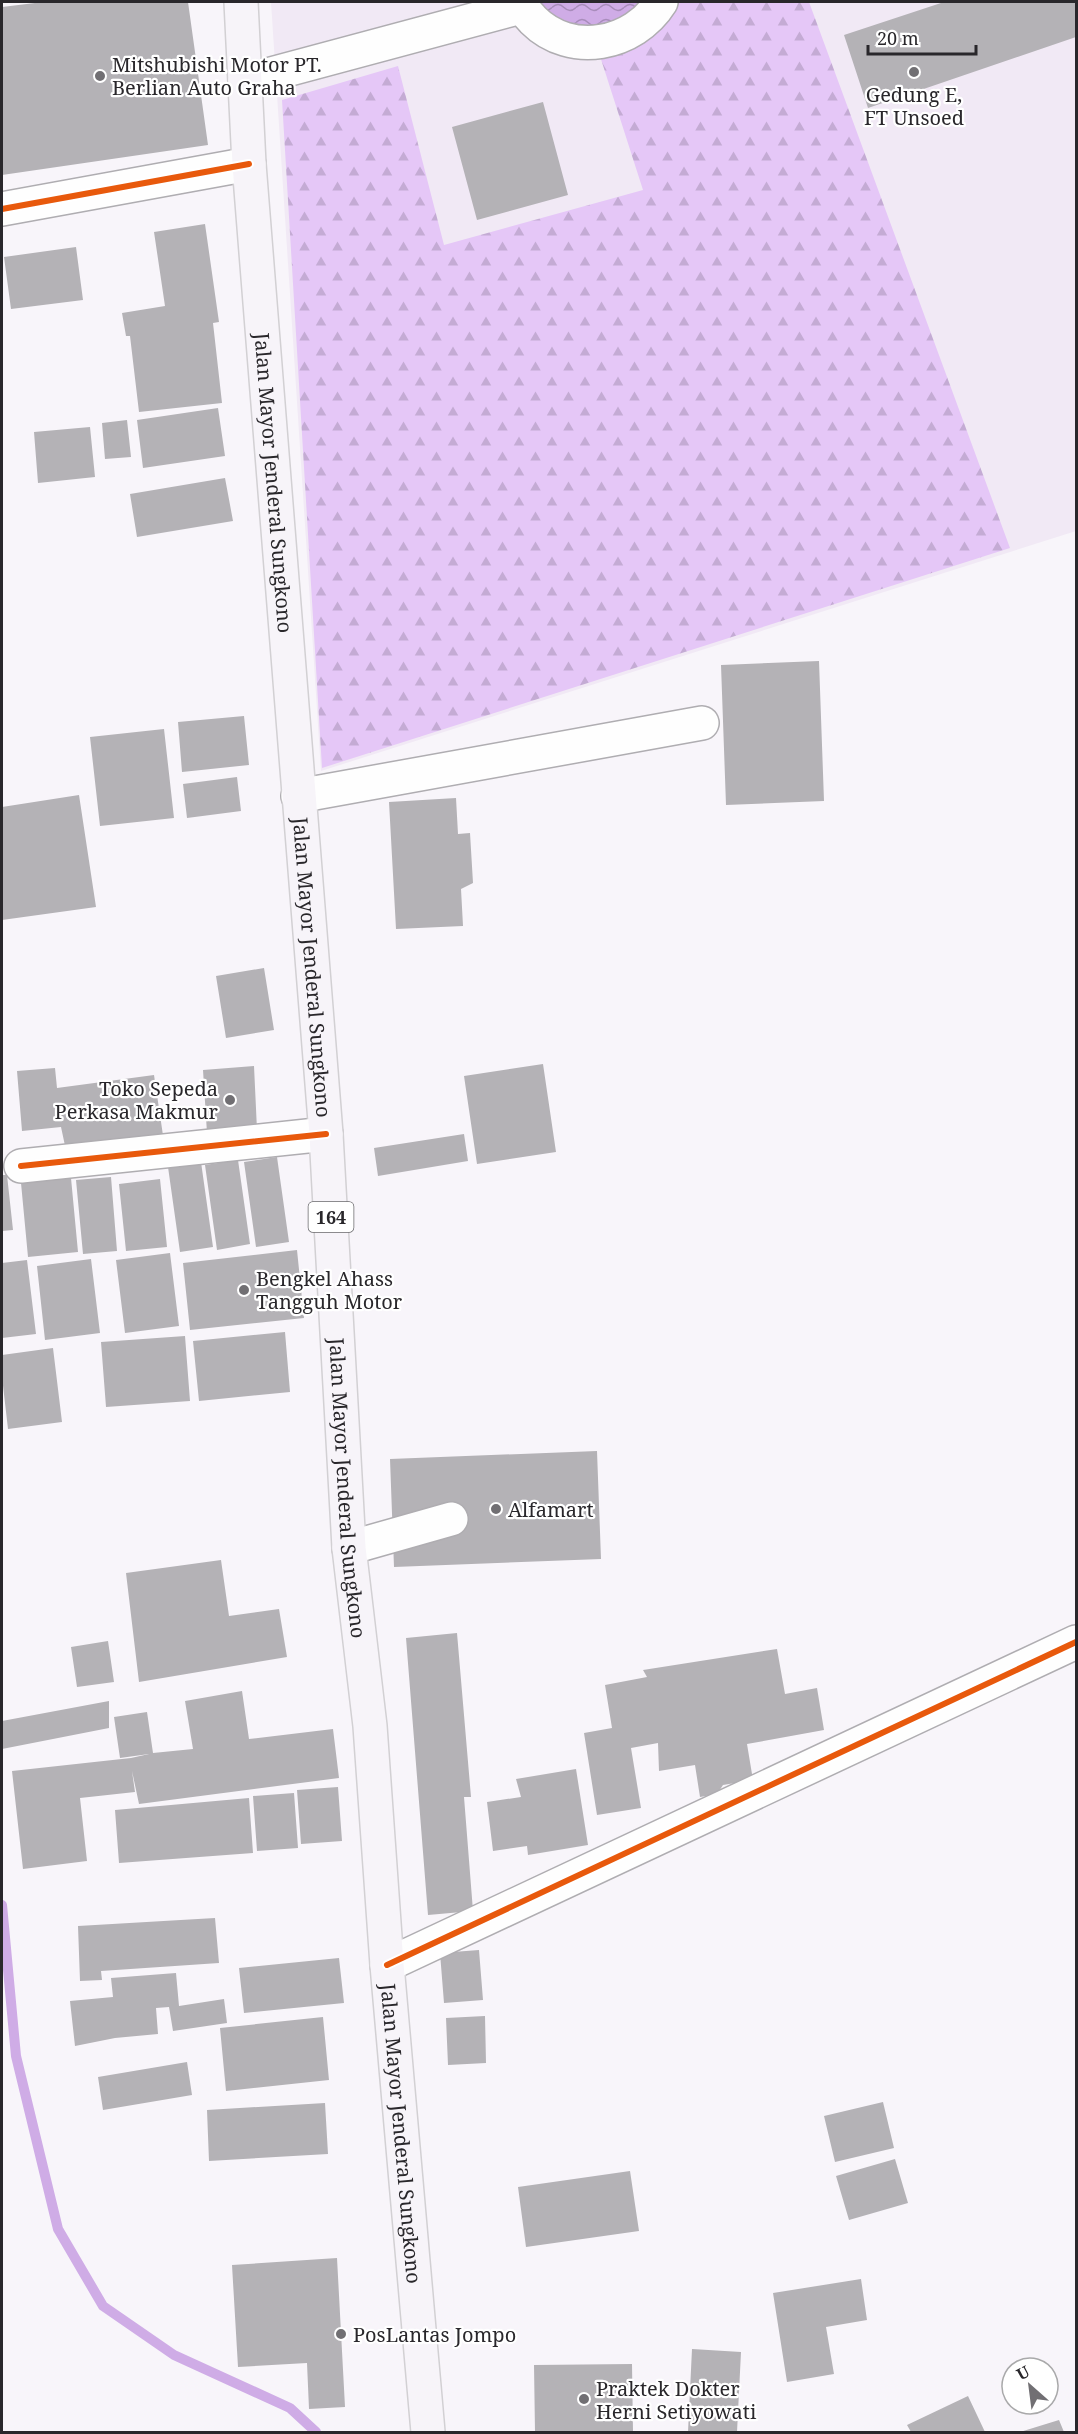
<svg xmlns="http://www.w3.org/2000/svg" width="1078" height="2434" viewBox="0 0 1078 2434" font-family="'Noto Serif',serif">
	<defs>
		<pattern id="forest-firs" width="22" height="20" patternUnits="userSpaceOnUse" patternTransform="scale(1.5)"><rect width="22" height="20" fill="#e5c7f7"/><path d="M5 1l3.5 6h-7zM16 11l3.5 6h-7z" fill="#c4abd4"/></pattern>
		<pattern id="water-waves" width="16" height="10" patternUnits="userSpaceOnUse" patternTransform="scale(1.5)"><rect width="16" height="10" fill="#cface6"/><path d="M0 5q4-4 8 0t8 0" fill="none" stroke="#a88cbb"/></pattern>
	</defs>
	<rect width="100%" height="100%" fill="#f8f5fa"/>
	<path fill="#f1e9f5" d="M271,2H1076V531L321,771Z"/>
	<path fill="url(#forest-firs)" d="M674,2H809L1010,548L322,768L282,100L398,66L444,245L643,190L599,53Z"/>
	<path fill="url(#water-waves)" d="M530,2H641C621,28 603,26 573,30Z"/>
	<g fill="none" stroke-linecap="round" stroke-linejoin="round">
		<path stroke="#cface6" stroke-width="10" d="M2,1905L16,2056L58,2229L103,2306L174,2355L290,2408L316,2432"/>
	</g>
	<path fill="#b4b2b6" d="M43,2H188L208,145L2,175V7Z
		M944,2H1076V37L868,108L844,35Z
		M543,102L568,195L477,220L452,127Z
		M205,224L219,322L213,323L222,403L139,412L130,336H126L122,313L165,306L154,232Z
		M76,247L83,300L11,309L4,257Z
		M218,408L225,456L143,468L137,420Z
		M127,420L131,457L105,459L102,423Z
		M90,427L95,477L38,483L34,432Z
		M225,478L233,521L137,537L130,494Z
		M819,661L824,801L726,805L721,665Z
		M244,716L249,765L182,772L178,722Z
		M164,729L174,818L100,826L90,737Z
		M237,777L241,811L187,818L183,784Z
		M79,795L96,907L2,920V807Z
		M456,798L458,834L470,833L473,883L461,889L463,926L396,929L389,802Z
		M264,968L274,1030L226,1038L216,976Z
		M543,1064L556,1152L477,1164L464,1076Z
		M254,1066L257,1130L207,1133L203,1070Z
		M55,1068L57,1088L154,1075L164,1142L67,1155L61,1127L22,1131L17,1071Z
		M464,1134L468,1161L378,1176L374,1148Z
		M277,1157L289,1242L256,1247L244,1162Z
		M238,1160L250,1244L217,1250L205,1165Z
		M201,1162L213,1247L180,1252L168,1167Z
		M2,1175H7L13,1230L2,1231Z
		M111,1177L117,1251L83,1254L76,1180Z
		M71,1178L78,1252L28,1257L21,1183Z
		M160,1179L167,1247L126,1251L119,1184Z
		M297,1250L304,1318L190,1330L183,1263Z
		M170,1253L179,1326L125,1333L116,1260Z
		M91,1259L100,1333L45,1340L37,1266Z
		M27,1260L36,1334L2,1338V1263Z
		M285,1332L290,1392L199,1401L193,1341Z
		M185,1336L190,1401L106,1407L101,1342Z
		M53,1348L62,1422L8,1429L2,1377V1355Z
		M597,1451L601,1559L394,1567L390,1459Z
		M221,1560L229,1616L279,1609L287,1657L139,1682L126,1573Z
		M457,1633L471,1797H464L473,1911L428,1915L406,1638Z
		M108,1641L114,1682L77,1687L71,1647Z
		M777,1649L785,1694L817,1688L824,1730L747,1744L753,1780L723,1785L717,1794L700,1797L695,1765L659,1771L658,1743L631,1748L641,1808L597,1815L584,1733L612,1728L605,1685L647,1677L643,1670Z
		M242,1691L249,1739L333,1729L339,1778L139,1804L132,1771L135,1792L80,1798L87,1861L23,1869L12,1771L131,1758L149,1754L120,1758L114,1717L147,1712L153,1753L193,1749L185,1701Z
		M109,1701V1728L2,1749V1721Z
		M576,1769L588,1845L528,1855L527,1846L493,1851L487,1802L521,1797L516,1779Z
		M338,1787L342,1841L301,1844L297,1790Z
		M294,1793L298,1848L257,1851L253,1796Z
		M249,1798L253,1853L119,1863L115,1810Z
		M215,1918L219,1963L101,1971L102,1980L80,1981L78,1926Z
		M479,1950L483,2000L444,2003L440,1953Z
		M339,1958L344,2003L244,2013L239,1968Z
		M176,1973L179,2006L224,1999L227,2023L173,2031L169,2007L156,2008L158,2034L115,2038L75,2046L70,2001L113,1997L111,1978Z
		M485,2016L486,2063L448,2065L446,2018Z
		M323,2017L329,2080L226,2091L220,2028Z
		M187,2062L192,2095L103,2110L98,2077Z
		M883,2102L894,2148L835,2162L824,2116Z
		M325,2103L328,2154L209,2161L207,2110Z
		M895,2159L908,2203L849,2220L836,2176Z
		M630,2171L639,2231L526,2247L518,2187Z
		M337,2258L345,2407L309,2409L307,2363L238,2367L232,2265Z
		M861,2279L867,2320L826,2327L834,2374L787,2382L773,2293Z
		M692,2349L741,2352L737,2432H688Z
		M632,2364L633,2432H535L534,2365Z
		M968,2396L985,2432H911L907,2425Z
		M1059,2420L1064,2432H1020Z"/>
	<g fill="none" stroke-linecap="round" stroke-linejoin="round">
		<g stroke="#afadb1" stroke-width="36">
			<path id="minor" d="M519,2C522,9 528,14 533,20C571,58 634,45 661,2
				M245,81L521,7
				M2,209L249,164
				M298,796L702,723
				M21,1166L326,1134
				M349,1548L451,1519
				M387,1965L1076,1642"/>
		</g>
		<g stroke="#d2d0d3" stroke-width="36">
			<g id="major">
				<path id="s1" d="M241,2L249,164L326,1134L349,1548L370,1726L387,1965L428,2432"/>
			</g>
		</g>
		<use href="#minor" stroke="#fefefe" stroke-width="33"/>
		<use href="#major" stroke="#f7f4f9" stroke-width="33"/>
		<g stroke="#fff" stroke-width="10">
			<path id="cycleway" d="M2,209L249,164
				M21,1166L326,1134
				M387,1965L1076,1642"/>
		</g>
		<use href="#cycleway" stroke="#e8590c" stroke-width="6"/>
	</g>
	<g fill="#716f73" stroke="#fff" stroke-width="2">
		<circle cx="914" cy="72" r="6"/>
		<circle cx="100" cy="76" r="6"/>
		<circle cx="230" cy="1100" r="6"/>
		<circle cx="244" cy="1290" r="6"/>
		<circle cx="496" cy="1509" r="6"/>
		<circle cx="341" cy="2334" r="6"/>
		<circle cx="584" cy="2399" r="6"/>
	</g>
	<g text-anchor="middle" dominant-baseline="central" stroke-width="4.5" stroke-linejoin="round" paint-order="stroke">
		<rect fill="#fff" stroke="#69686b" stroke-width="1.5" x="308.5" y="1202" width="45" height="30" rx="4.5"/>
		<g font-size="18" font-weight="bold" fill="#29272b">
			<text x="331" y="1217">164</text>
		</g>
		<g font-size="20" fill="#29272b" stroke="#fff" text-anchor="start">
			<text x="112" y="64">Mitshubishi Motor PT.<tspan x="112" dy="23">Berlian Auto Graha</tspan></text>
			<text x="914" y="94" text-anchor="middle">Gedung E,<tspan x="914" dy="23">FT Unsoed</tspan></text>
			<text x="218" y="1088" text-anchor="end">Toko Sepeda<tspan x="218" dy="23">Perkasa Makmur</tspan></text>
			<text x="256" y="1278">Bengkel Ahass<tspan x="256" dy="23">Tangguh Motor</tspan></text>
			<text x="508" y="1509">Alfamart</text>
			<text x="353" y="2334">PosLantas Jompo</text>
			<text x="596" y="2388">Praktek Dokter<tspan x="596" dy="23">Herni Setiyowati</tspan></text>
		</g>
		<g font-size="20" fill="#29272b" stroke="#fff">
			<text stroke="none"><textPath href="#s1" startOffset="482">Jalan Mayor Jenderal Sungkono</textPath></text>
			<text stroke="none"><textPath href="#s1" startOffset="968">Jalan Mayor Jenderal Sungkono</textPath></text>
			<text stroke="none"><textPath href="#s1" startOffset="1490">Jalan Mayor Jenderal Sungkono</textPath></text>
			<text stroke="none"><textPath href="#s1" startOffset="2138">Jalan Mayor Jenderal Sungkono</textPath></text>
		</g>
	</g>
	<rect width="1078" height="2434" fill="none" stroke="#29272b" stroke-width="6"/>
	<g transform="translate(1030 2386) rotate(332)"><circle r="28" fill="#ffffff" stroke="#a9a9aa" stroke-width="1.5"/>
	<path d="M0-4.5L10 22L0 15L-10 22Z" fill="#716f73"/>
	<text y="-9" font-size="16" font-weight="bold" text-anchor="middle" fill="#29272b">U</text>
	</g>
	<path d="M868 45v9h108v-9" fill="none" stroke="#29272b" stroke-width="3"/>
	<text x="877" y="45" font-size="18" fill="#29272b" stroke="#ffffff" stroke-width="4.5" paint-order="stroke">20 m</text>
</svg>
